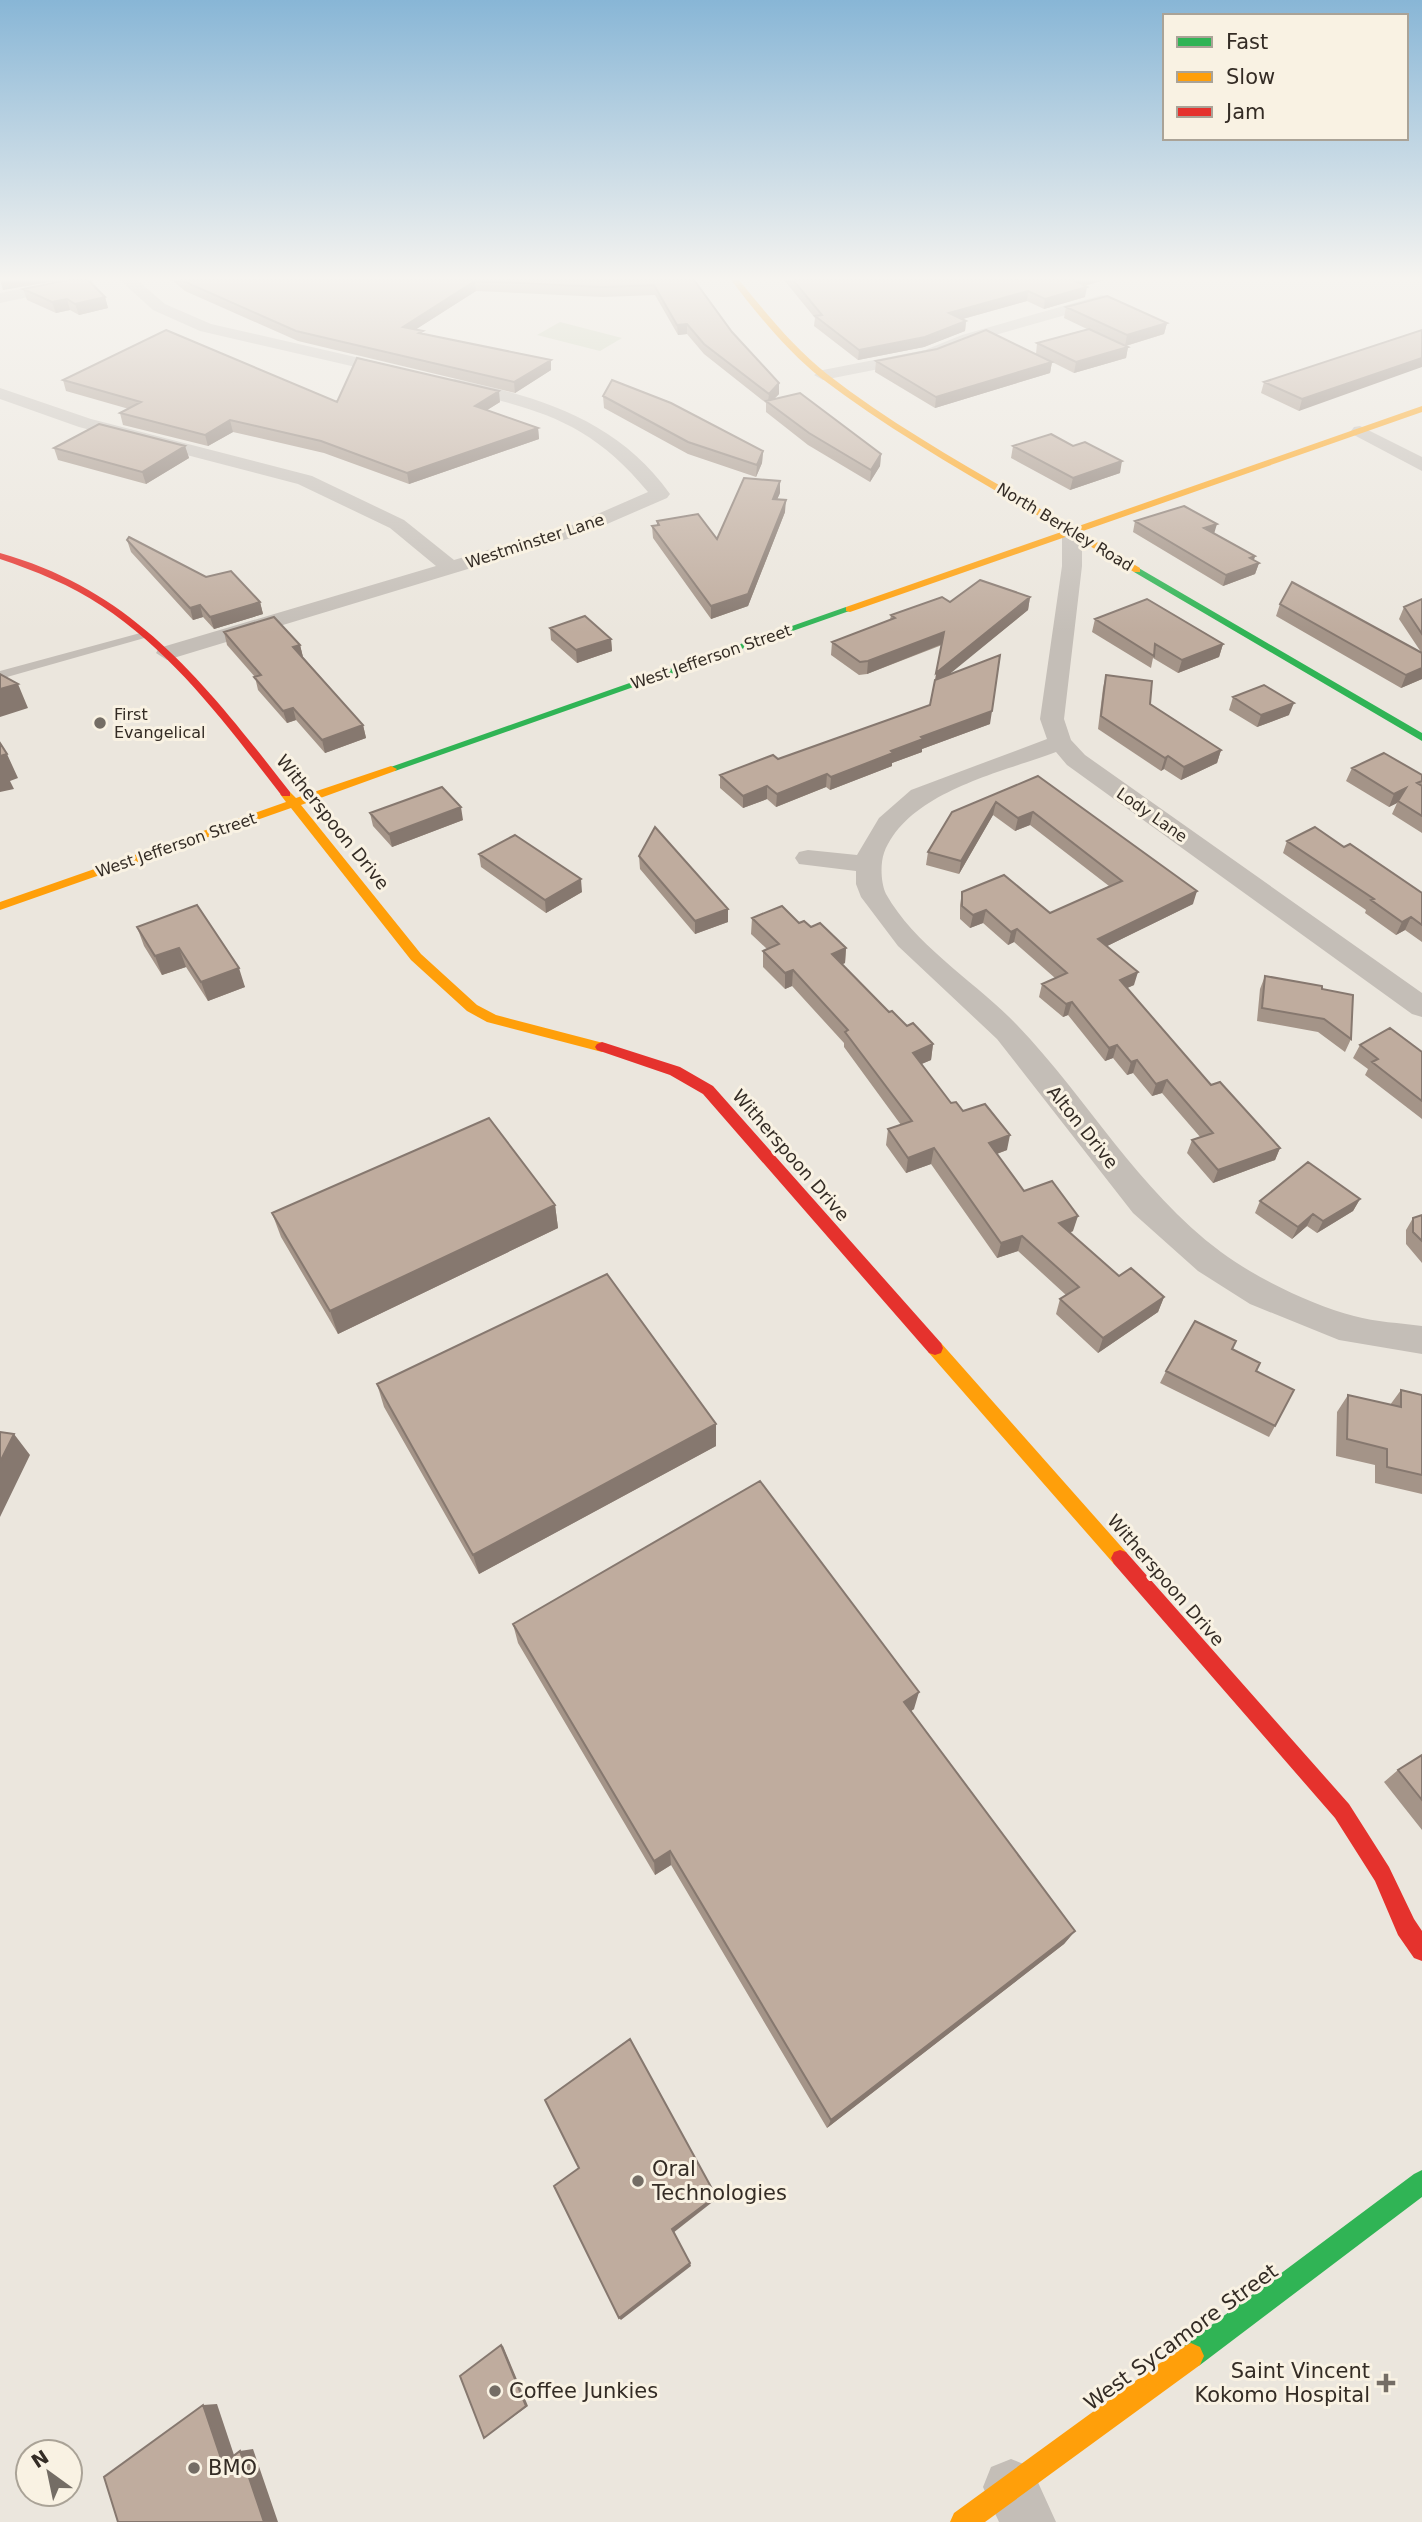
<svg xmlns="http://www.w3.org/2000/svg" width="1422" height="2522" viewBox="0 0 1422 2522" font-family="'DejaVu Sans',sans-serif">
	<rect width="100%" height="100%" fill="#ebe6dd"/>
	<path fill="#c9d1b7" d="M560,322L622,338L600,351L537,335Z"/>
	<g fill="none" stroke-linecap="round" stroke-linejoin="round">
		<path fill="#c4beb7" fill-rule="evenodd" d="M144,632L150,635L148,637L0,679V671Z"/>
		<path fill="#c4beb7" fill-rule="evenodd" d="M64,280H94L86,285L0,303V293Z
			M120,280H137L165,304L211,324L399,367L408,372L399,377L200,331L153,310Z
			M1102,295L1108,297V303L974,341L935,358L823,380L814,375L823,370L925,350L962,335Z
			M455,379C540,397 617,420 670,494L667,498L584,534L167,660L156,653L159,648L436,566L390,528L298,484L79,427L0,399V388L91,419L312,476L404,520L454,560L570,526L648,492C588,419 536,409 449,388L446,384L449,380Z
			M1360,426L1422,457V471L1354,435L1351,431L1354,427Z
			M1072,525L1082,531V566L1064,719L1071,740L1085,755L1422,993V1017L1412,1014L1067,765L1056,752C1000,773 908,792 884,853C880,864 881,884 886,894C916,947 976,982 1017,1025C1088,1099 1137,1189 1221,1252C1256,1278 1311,1305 1354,1316C1376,1322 1400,1323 1422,1326V1354L1339,1340L1250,1304L1198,1271L1133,1213L997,1039L898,946L861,897L856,884V871L799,864L795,858L799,852L808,850L857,855L879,818L911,790L1047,739L1040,719L1062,566V531Z
			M1011,2459L1031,2467L1056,2522H999L983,2487L991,2467Z"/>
		<path fill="#30b455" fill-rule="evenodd" d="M1137,567L1422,733V741L1134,572V568Z
			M846,607L855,609L395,771L385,769Z
			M1422,2170V2197L1200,2365L1191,2369L1182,2365L1178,2356L1182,2347L1414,2174Z"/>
		<path fill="#ff9f0a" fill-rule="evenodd" d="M731,280H739C766,313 793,347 827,374C903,433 990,479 1073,528L1422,406V412L1080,532L1140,568V572H1134L1071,535L850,612L846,611V607L1064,531C982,482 897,436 821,378C787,351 758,315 731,280Z
			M391,766L397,769L395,771L301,805L421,954L477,1005L496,1015L607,1044L609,1047L607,1050L602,1052L487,1022L467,1011L411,960L291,808L0,910V902L286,802L280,794L282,792H290L296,798Z
			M935,1341L941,1343L1126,1552L1129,1558L1126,1564L1120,1566L1114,1564L929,1353L927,1348L929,1343Z
			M1191,2343L1200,2347L1204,2356L1200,2365L985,2522H950L954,2513L1182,2347Z"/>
		<path fill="#e5322d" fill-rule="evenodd" d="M0,553C136,591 207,686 290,792V796H282C229,728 175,654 102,606C71,585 35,571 0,559Z
			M602,1042L680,1067L713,1086L941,1343L943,1348L941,1353L935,1355L929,1353L703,1094L670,1075L597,1050L595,1047L597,1044Z
			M1120,1550L1126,1552L1349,1804L1389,1867L1414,1919L1422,1931V1961L1414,1958L1398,1935L1375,1881L1335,1818L1114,1564L1111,1558L1114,1552Z"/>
	</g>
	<path fill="#a49488" d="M172,280H694L732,332L779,383V394L774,399L881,454L880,466L870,482L808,445L766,412V403L704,354L687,334L678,335L655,295L603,297L476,291L416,329L423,334L551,360V370L515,393L298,341L185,291Z
		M784,280H1104L1084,286L1085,297L1044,309L1027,301L963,319L966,321L965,331L924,347L858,360L814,326L815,318Z
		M23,289L105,297L108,308L79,315L70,310L56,313L27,300Z
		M1066,307L1167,323L1164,334L1126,346L1128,347L1126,358L1074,373L1052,362L1050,373L935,408L875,372L876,361L1036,354L1037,343L1087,329L1064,318Z
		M1422,330L1299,411L1261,393L1264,382Z
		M63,380L337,402H500L487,410L538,428L539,439L409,484L324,453L233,432L208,446L123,425L120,413L129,409L66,391Z
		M603,396L763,451L762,463L756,477L688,454L604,408Z
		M185,446L189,458L146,484L58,460L54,448Z
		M1013,446L1120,473L1070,490L1011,458Z
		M780,493L777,499L785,512L748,606L711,619L653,538L652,526L657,525V521L717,539Z
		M1135,521L1255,556L1254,560L1259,563L1255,574L1223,586L1133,532Z
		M127,540L260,602L263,614L214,629L203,617L193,620L131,552Z
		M1030,597L1028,610L947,675L990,724L922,749V752L892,763V766L830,790L826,787L776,807L767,799L743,808L720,788V775L778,759L930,705L942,645L867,674L859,675L831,655L832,642L890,620L891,615L950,602Z
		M1422,599V679L1401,688L1276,616L1280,604L1421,652L1399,619L1404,607Z
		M1095,619L1223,644L1219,657L1178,673L1153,658L1151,668L1092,632Z
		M550,628L611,639L612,651L577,663L551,640Z
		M224,632L300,645L303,657L363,725L366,738L325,753L296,720L287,723L258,690L255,677L227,645Z
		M1106,675L1221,750L1217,763L1181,780L1164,769L1161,771L1098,729L1103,688Z
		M1233,697L1289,715L1257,727L1229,710Z
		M1352,768L1422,775V833L1392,814L1397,803L1389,807L1346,781Z
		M1038,776L1193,904L1107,946L1134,985L1127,988L1211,1085L1280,1148L1275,1160L1213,1183L1187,1153L1192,1140L1201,1138L1162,1093L1152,1096L1133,1073L1127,1075L1113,1058L1105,1061L1068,1015L1063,1017L1039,997L1042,984L1055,978L1014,942L1008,945L983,923L970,928L960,919V905L962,892L1050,913L1109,886L1030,825L1015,831L993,815L959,874L926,865L928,852L952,812Z
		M370,813L463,820L392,847L373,826Z
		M1287,841L1344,847L1422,893V942L1405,930L1396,935L1365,913L1366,910L1283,853Z
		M479,854L582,892L546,913L481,867Z
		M639,856L728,922L695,934L640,869Z
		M197,905L245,987L208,1001L186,967L162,975L144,946L137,927Z
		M752,918L799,923L811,927L846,948L845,963L842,964L889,1012L907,1026L933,1044L931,1060L921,1064L951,1103L963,1111L1007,1150L997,1154L1024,1191L1073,1231L1070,1233L1119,1276L1164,1297L1158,1312L1098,1353L1056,1314L1060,1299L1066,1295L1018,1251L997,1258L931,1164L906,1173L886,1145L888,1129L901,1125L844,1047V1043L792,986L785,989L763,967V951L767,949L751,934Z
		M1265,976L1351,1039L1345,1052L1318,1032L1257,1021L1260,989Z
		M1360,1045L1422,1052V1119L1365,1075L1368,1069L1353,1058Z
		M1360,1199L1353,1211L1317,1233L1307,1226L1292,1239L1255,1213L1260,1201Z
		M555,1205L558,1228L338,1334L281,1237L272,1213Z
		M1422,1215V1263L1406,1244V1230L1413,1218Z
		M1166,1371H1256L1275,1426L1269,1437L1160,1383Z
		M377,1384L716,1424V1446L479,1574L384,1407Z
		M1401,1390L1422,1395V1494L1375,1483V1465L1336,1456L1337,1412L1348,1395L1390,1405Z
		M513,1624L914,1709L911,1711L1075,1931L1064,1944L827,2128L671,1865L655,1875L518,1643Z
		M1422,1755V1830L1384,1782L1398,1770Z"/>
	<path fill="#86786f" d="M0,280H63L3,290Z
		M1072,280H1104L1070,290Z
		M475,281L476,291L404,337L403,327Z
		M1087,287L1085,297L1044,309L1045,299Z
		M1028,291L1027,301L948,323L949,313Z
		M105,297L108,308L79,315L75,304Z
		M67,299L70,310L56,313L52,302Z
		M966,321L965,331L924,347L858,360L859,350Z
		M1167,323L1164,334L1125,346L1127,335Z
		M687,324V334L678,335L677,325Z
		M1128,347L1126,358L1074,373L1076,362Z
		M1422,358V367L1299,411L1302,399Z
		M551,360V370L515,393L514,382Z
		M1052,362L1050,373L935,408L936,397Z
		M779,383V394L770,403L768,402L769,394Z
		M499,391L500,402L476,417L475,406Z
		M230,420L233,432L208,446L205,435Z
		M538,428L539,439L409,484L407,473Z
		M185,446L189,458L146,484L142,472Z
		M763,451L762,463L756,477L757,465Z
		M881,454L880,466L870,482L871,470Z
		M1122,461L1120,473L1070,490L1073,478Z
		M780,481V493L772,511L773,499Z
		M786,500L785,512L748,606L711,619V606Z
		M1217,524L1214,534L1204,528Z
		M1255,556L1252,565L1259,563L1255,574L1223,586L1226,575L1250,558Z
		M1030,597L1028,610L935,686L936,673Z
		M260,602L263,614L214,629L210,617Z
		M200,605L203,617L193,620L190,608Z
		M944,632L942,644L867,674L868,661Z
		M611,639L612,651L577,663L576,650Z
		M1223,644L1219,657L1178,673L1182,660Z
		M300,645L303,657L293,647Z
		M1422,668V679L1401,688L1406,675Z
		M18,684L28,708L0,717V689Z
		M1294,703L1289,715L1257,727L1261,715Z
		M293,708L296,720L287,723L283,711Z
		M992,711L990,724L922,749V752L892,763V766L830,790L831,777L921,737Z
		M363,725L366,738L325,753L322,740Z
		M1221,750L1217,763L1181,780L1184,767Z
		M7,754L18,778L10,781L14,789L0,792V756Z
		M1168,756L1164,769L1161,771L1165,758Z
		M827,774L826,787L776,807L777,794Z
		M767,786V799L743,808V796Z
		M1406,788L1397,803L1389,807L1394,794Z
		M996,802L993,815L959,874L961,861Z
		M461,807L463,820L392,847L389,834Z
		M1033,812L1030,825L1015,831L1018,818Z
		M581,879L582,892L546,913L545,900Z
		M1197,891L1193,904L1095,952L1098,939Z
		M728,909V922L695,934V921Z
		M986,910L983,923L970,928L973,915Z
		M1411,917L1405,930L1396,935L1402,922Z
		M1017,929L1014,942L1008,945L1011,932Z
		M179,948L186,967L162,975L155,956Z
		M846,948L845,963L830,970L832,954Z
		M239,968L245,987L208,1001L201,982Z
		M793,970L792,986L785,989V973Z
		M1138,972L1134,985L1116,993L1120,980Z
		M1072,1002L1068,1015L1063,1017L1066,1004Z
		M933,1044L931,1060L910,1069L913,1053Z
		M1117,1045L1113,1058L1105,1061L1109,1048Z
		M1137,1060L1133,1073L1127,1075L1131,1062Z
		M1167,1080L1162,1093L1152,1096L1156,1084Z
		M1010,1135L1007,1150L985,1158L989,1143Z
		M934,1148L931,1164L906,1173L908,1158Z
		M1280,1148L1275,1160L1213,1183L1218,1170Z
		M1360,1199L1353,1211L1317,1233L1323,1221Z
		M555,1205L558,1228L338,1334L330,1311Z
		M1313,1214L1307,1226L1292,1239L1298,1227Z
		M1078,1216L1073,1231L1055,1238L1059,1223Z
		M1022,1236L1018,1251L997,1258L1001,1243Z
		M1164,1297L1158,1312L1098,1353L1103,1338Z
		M716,1424V1446L479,1574L473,1555Z
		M14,1434L30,1455L0,1517V1462Z
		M919,1692L914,1709L899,1719L904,1702Z
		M670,1851L671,1865L655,1875L654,1861Z
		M1075,1931L1064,1944L827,2128L831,2120Z
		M716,2196L715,2200L673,2233L672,2229Z
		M690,2263L691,2266L621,2320L619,2318Z
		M501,2345L503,2346L528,2406L484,2438Z
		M217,2404L236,2461L223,2464L203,2405Z
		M253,2449L278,2522H264L240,2451Z"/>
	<path fill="#bfac9e" stroke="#86786f" stroke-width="2" d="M68,280H88L105,297L75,304L67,299L52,302L23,289Z
		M181,280H694L732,332L779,383L769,394L704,344L687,324L677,325L654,285L603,287L475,281L403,327L423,331L419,333L551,360L514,382L296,331Z
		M793,280H1073L1087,287L1045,299L1028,291L949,313L966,321L925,337L859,350L815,316L822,315Z
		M1107,296L1167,323L1127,335L1066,307Z
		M1089,329L1128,347L1076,362L1037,343Z
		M166,330L337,402L357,358L499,391L475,406L538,428L407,473L321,441L230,420L205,435L120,413L141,402L63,380Z
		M986,330L1052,362L936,397L876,361L937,349Z
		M1422,330V358L1302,399L1264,382Z
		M612,380L671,403L763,451L757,465L688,442L603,396Z
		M800,393L881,454L871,470L809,433L766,401Z
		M99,424L185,446L142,472L54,448Z
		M1051,434L1073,446L1085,442L1122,461L1073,478L1013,446Z
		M744,478L780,481L773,499L786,500L748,594L711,606L652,526L659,525L657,521L698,514L717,539Z
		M1184,506L1217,524L1204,528L1255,556L1250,558L1259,563L1226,575L1135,521Z
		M129,537L206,577L231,571L260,602L210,617L200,605L190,608L127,540Z
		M980,580L1030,597L936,673L944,632L868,661L860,662L832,642L895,618L891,615L942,597L950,602Z
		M1292,582L1422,653V668L1406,675L1280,604Z
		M1147,599L1223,644L1182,660L1155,644L1154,656L1095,619Z
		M1422,599V634L1404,607Z
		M585,616L611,639L576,650L550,628Z
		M274,617L300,645L293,647L363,725L322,740L293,708L283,711L254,677L261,675L224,632Z
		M1000,655L992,711L921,737L923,739L891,751L893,753L831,777L827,774L777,794L767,786L743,796L720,775L773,755L778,759L930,705L935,680Z
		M0,674L18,684L0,689Z
		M1106,675L1152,681L1150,704L1221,750L1184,767L1168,756L1165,758L1101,716Z
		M1264,685L1294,703L1261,715L1233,697Z
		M0,743L7,754L0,756Z
		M1384,753L1422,775V781L1417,783L1422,786V816L1398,801L1406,788L1394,794L1352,768Z
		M1038,776L1197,891L1098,939L1138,972L1120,980L1211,1085L1220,1082L1280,1148L1218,1170L1192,1140L1213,1133L1167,1080L1156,1084L1137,1060L1131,1062L1117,1045L1109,1048L1072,1002L1066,1004L1042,984L1067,973L1017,929L1011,932L986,910L973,915L962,906V892L1004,875L1050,913L1122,881L1033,812L1018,818L996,802L961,861L928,852L952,812Z
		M442,787L461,807L389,834L370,813Z
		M655,827L728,909L695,921L639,856Z
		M1315,827L1344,847L1350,844L1422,893V925L1411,917L1402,922L1371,900L1374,899L1287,841Z
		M515,835L581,879L545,900L479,854Z
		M197,905L239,968L201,982L179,948L155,956L137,927Z
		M782,906L799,923L804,921L811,927L820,923L846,948L832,954L889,1012L892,1011L907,1026L913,1023L933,1044L913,1053L951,1103L956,1102L963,1111L985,1104L1010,1135L989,1143L1024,1191L1052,1181L1078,1216L1059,1223L1119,1276L1131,1268L1164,1297L1103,1338L1060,1299L1079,1287L1022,1236L1001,1243L934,1148L908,1158L888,1129L912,1121L845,1032L848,1030L793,970L785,973L763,951L779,944L752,918Z
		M1265,976L1322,986V989L1353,995L1351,1039L1324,1019L1262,1008Z
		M1390,1028L1422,1052V1101L1372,1062L1378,1059L1360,1045Z
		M489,1118L555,1205L330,1311L272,1213Z
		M1308,1162L1360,1199L1323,1221L1313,1214L1298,1227L1260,1201Z
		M1422,1215V1241L1413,1232V1218Z
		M607,1274L716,1424L473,1555L377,1384Z
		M1195,1321L1236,1341L1232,1349L1260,1363L1256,1371L1294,1390L1275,1426L1166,1371Z
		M1401,1390L1422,1395V1475L1387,1467V1449L1347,1439L1348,1395L1401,1407Z
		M0,1432L14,1434L0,1462Z
		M760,1481L919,1692L904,1702L1075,1931L831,2120L670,1851L654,1861L513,1624Z
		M1422,1755V1800L1398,1770Z
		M630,2039L716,2196L672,2229L690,2263L619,2318L554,2186L579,2168L545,2100Z
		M501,2345L526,2406L484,2438L460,2376Z
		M203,2405L223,2464L240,2451L264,2522H118L104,2477Z"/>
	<linearGradient id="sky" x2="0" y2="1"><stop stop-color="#88b6d6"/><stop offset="0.44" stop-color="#f6f4f0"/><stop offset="1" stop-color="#f6f4f0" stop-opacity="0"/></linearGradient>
	<rect width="1422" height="633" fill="url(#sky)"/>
	<g fill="#746d65" stroke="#f9f2e3" stroke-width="2.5">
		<circle cx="100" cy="723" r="7"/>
		<circle cx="638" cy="2181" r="7"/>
		<path d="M1382.5 2372.5h7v7h7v7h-7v7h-7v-7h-7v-7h7z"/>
		<circle cx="495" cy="2391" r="7"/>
		<circle cx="194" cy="2468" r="7"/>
	</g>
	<g text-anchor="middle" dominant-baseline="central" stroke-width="6" stroke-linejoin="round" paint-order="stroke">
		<g font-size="16" fill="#342c25" stroke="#f9f2e3">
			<text transform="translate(1065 527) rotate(31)">North Berkley Road</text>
			<text transform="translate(535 541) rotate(-18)">Westminster Lane</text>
			<text transform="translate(711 657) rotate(-19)">West Jefferson Street</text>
			<text transform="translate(1152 815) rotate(35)">Lody Lane</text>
			<text transform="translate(176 845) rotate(-19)">West Jefferson Street</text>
		</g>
		<g font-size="16" fill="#342c25" stroke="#f9f2e3" text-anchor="start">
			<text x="114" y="714">First<tspan x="114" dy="18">Evangelical</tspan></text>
		</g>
		<g font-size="18" fill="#342c25" stroke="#f9f2e3">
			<text transform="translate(333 822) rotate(51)">Witherspoon Drive</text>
			<text transform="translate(1083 1127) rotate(51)">Alton Drive</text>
			<text transform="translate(791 1155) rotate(49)">Witherspoon Drive</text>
			<text transform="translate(1166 1580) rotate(49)">Witherspoon Drive</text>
		</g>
		<g font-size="21" fill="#342c25" stroke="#f9f2e3" text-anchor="start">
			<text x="652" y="2169">Oral<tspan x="652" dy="24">Technologies</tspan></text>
			<text x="1370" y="2371" text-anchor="end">Saint Vincent<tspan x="1370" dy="24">Kokomo Hospital</tspan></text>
			<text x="509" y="2391">Coffee Junkies</text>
			<text x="208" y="2468">BMO</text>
		</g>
		<g font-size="21" fill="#342c25" stroke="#f9f2e3">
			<text transform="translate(1181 2337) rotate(-36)">West Sycamore Street</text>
		</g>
	</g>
	<rect x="1163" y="14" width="245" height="126" fill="#f9f2e3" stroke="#aaa397" stroke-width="2"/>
	<rect x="1177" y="37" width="35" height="10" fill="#30b455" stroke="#aaa397" stroke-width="2"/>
	<text x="1226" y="49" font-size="21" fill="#342c25">Fast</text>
	<rect x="1177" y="72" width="35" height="10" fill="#ff9f0a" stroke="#aaa397" stroke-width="2"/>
	<text x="1226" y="84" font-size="21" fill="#342c25">Slow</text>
	<rect x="1177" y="107" width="35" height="10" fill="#e5322d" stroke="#aaa397" stroke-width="2"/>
	<text x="1226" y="119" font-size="21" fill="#342c25">Jam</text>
	<g transform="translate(49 2473) rotate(327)"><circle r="33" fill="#f9f2e3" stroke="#aaa397" stroke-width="2"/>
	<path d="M0-5L12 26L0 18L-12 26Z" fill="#746d65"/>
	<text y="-10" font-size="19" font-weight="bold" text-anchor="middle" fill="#342c25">N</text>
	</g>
</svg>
